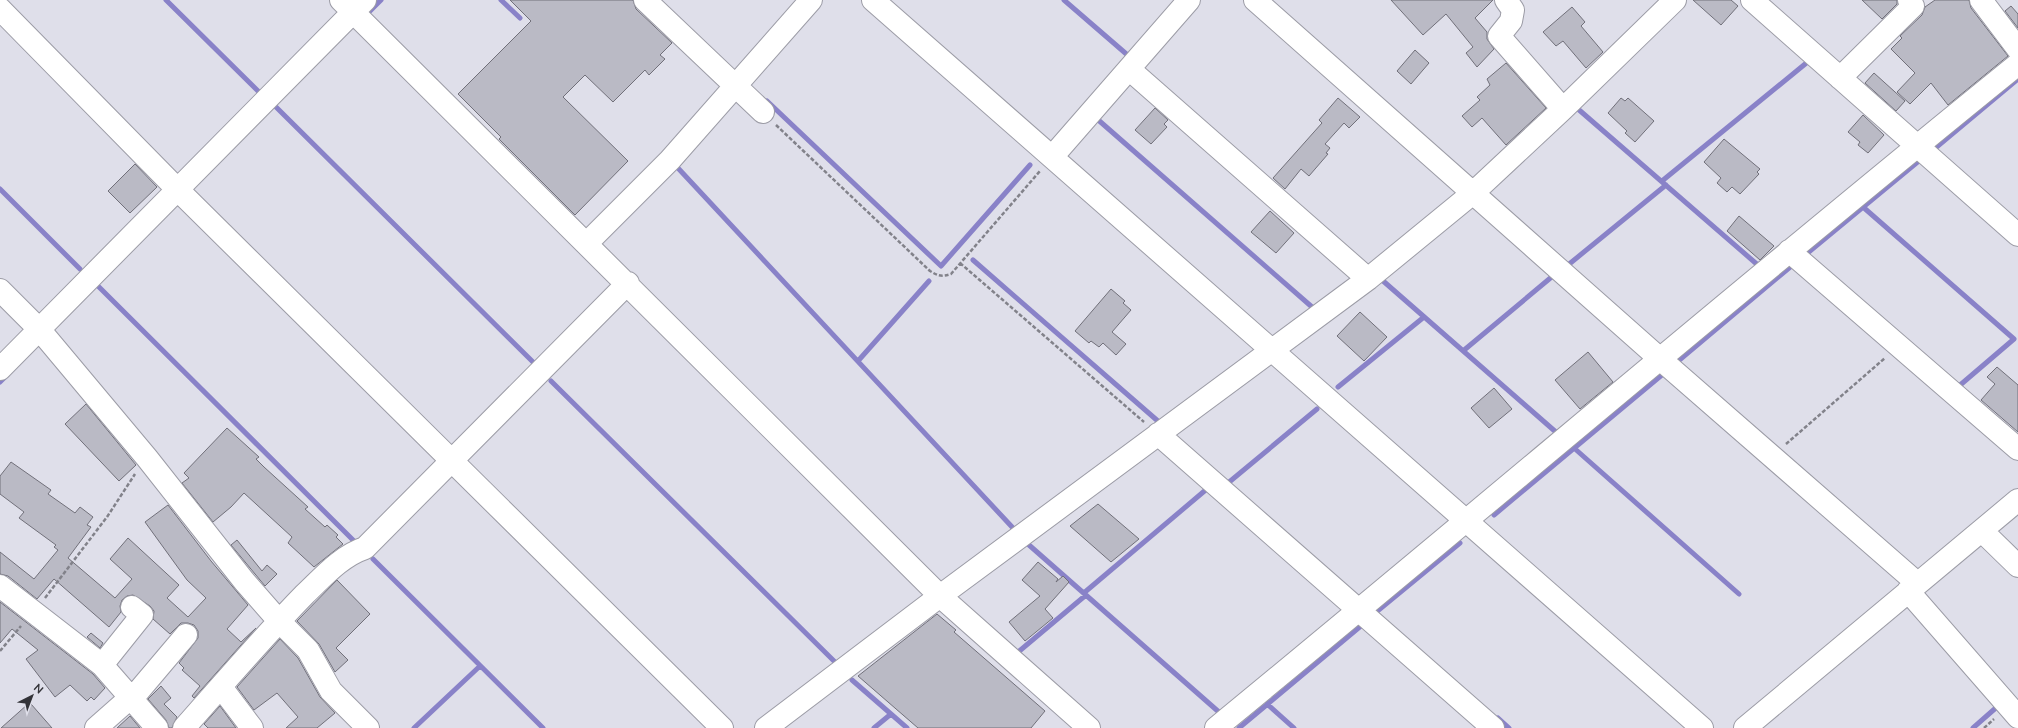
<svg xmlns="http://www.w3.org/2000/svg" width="2018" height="728" viewBox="0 0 2018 728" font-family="'Nunito Sans',sans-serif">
	<rect width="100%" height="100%" fill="#dfdfea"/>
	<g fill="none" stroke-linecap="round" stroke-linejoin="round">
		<path stroke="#8982c8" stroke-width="5" d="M166,0L259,92
			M501,0L520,18
			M1064,0L1131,58
			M369,12L381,0
			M767,101L941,266L1030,165
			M275,106L536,365
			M1578,109L1759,266
			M1096,118L1312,307
			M1933,150L2018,79
			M677,167L1013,528
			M1662,181L1810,60
			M0,189L80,269
			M1863,207L2014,339L1959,386L1962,389
			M1804,256L1920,160
			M973,260L1159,422
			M1568,265L1666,185
			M1382,280L1557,433
			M97,285L355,542
			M1463,351L1554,275
			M858,361L929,281
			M1677,362L1795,263
			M551,381L836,663
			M0,382L7,375
			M1338,387L1424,317
			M1574,448L1739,594
			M1228,483L1317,409
			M1494,515L1663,374
			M1029,545L1220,713
			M373,559L543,728
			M1085,592L1208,488
			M1378,615L1375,613L1460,543
			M1017,653L1086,595
			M852,680L907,728
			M1267,704L1294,728
			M1498,718L1509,728
			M414,728L480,666
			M874,728L891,714
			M1239,728L1362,625
			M1973,728L1998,706"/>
	</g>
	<path fill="#babac5" stroke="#71707a" d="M510,0H633L636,9L672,43L660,55L665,59L649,75L645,70L613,102L585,75L563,97L628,161L575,215L499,139L501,137L458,94L531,21Z
		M1391,0H1493L1475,18L1487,32V39L1494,49L1477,67L1466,53L1473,47L1446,14L1423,35Z
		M1693,0H1731L1738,6L1721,25Z
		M1862,0H1897V4L1882,19Z
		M1935,0H1969L1971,8L2008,56L1948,105L1931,83L1910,104L1897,92L1915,73L1891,49L1902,38L1900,36L1922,15L1925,7Z
		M2011,6L2018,14V28L2005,11Z
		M1572,7L1585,22L1581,26L1603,52L1586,68L1563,41L1556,46L1543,32Z
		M1415,50L1429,63L1411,84L1397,71Z
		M1506,63L1546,108L1506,145L1482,118L1472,127L1462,116L1480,100L1477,97L1490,85L1487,79Z
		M1874,73L1905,101L1896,111L1865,83Z
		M1338,98L1360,117L1349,128L1344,123L1325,144L1330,148L1326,153L1328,154L1309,176L1301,169L1285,189L1273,178L1322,123L1319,120Z
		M1621,98L1625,101L1628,98L1654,121L1635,142L1625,133L1627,131L1608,113Z
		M1155,108L1168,120L1164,124L1167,127L1151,144L1135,130Z
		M1863,115L1884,135L1868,153L1858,145L1860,142L1848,132Z
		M1724,139L1760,169L1757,172L1759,174L1740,194L1732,187L1727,192L1717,183L1721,178L1704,162Z
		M135,164L157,187L130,213L108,191Z
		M1270,211L1294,233L1276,253L1251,232Z
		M1739,216L1774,246L1760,260L1727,231Z
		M1111,289L1125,301L1123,303L1131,310L1112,332L1126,344L1116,355L1103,343L1099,347L1091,341L1089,343L1075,331Z
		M1360,312L1387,337L1364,361L1337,336Z
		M1588,352L1613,382L1580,409L1555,380Z
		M1997,367L2018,385V432L1981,400L1995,384L1987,377Z
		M1494,388L1512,409L1489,428L1471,408Z
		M86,404L136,465L119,481L65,424Z
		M227,428L259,457L256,459L264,467L308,507L305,509L325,527L327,525L338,535L336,537L343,544L314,567L288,543L292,537L244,493L231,507L213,522L182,483L189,478L184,473Z
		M11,462L51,490L48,494L75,513L80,507L93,517L87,525L91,527L68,558L115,598L132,579L110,559L128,538L179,585L167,598L188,617L206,598L187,580L145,522L168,505L211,561L248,605L227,629L241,642L256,628L194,698L192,696L200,686L182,670L184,668L179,663L198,638V631L194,625L188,623H181L170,634L153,619L154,611L150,606L133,595L127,596L122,600L120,606L121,612L109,627L54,579L37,599L8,576L0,574V552L34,579L58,550L54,547L56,545L19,518L24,512L0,494V476Z
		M1098,504L1139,539L1111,562L1070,526Z
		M237,540L262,571L267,565L277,574L265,586L231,545Z
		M1038,562L1058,579L1056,582L1063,576L1069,582L1045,609L1053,618L1025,641L1009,622L1040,596L1022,580Z
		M337,580L370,614L336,648L348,660L335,672L319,644L297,621Z
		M0,602L93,674L105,688L94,700L91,697L87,701L70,685L55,697L26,659L38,650L12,629L0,643Z
		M937,614L956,630L954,632L1045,711L1031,728H918L858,676Z
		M91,633L103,643L100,648L87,637Z
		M280,639L298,658L320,697L335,713L317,728H286L298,717L277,693L254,710L237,687Z
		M161,686L171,698L164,704L177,717L172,728H169L166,720L148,699Z
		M28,704H31L52,728H1Z
		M220,706L236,728H208L204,724Z
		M130,716L140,728H117Z"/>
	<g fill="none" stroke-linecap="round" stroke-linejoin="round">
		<g stroke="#9c9ca6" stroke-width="24">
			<path id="minor" d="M341,0L940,596L1089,728
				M645,0L763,112
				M873,0L1702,728
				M1255,0L1659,358L1917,583
				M1506,0L1513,10L1511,21L1499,36L1563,109
				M1752,0L2018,235
				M1981,0L2018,49
				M0,9L177,189L722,728
				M1129,69L1368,279
				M1840,78L1913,6L1909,0
				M1052,157L1189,0
				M587,243L670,160L811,0
				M1789,251L2018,449
				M0,290L39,329L147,458L244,581L279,621L308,650L331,691L368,728
				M0,369L365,0
				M1158,434L1493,728
				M1982,531L2018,566
				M0,586L102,665L157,728
				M1908,591L2018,717
				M102,665L142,615L132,607
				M221,687L252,728
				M131,700L186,635
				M96,728L130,698
				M184,728C224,683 263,637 305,594C323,577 341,556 365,548L628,283
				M766,728L940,596L1368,279L1473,193L1563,109L1675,0
				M1216,728C1484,508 1748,282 2018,64
				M1745,728L2018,500"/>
		</g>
		<path stroke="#82828a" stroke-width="2.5" stroke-dasharray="4 2" stroke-linecap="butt" d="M776,125L930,271C938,276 942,277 951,274L1040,171
			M960,263L1144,422
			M1786,444L1885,358
			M45,598L107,517L135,474
			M0,651L21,626
			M1984,728L1994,719"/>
		<use href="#minor" stroke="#fff" stroke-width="22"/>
	</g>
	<g transform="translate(32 696) rotate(42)" stroke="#dfdfea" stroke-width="3" paint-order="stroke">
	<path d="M0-3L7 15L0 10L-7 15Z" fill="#333338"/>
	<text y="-6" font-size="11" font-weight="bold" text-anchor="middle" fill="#333338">N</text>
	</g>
</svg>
